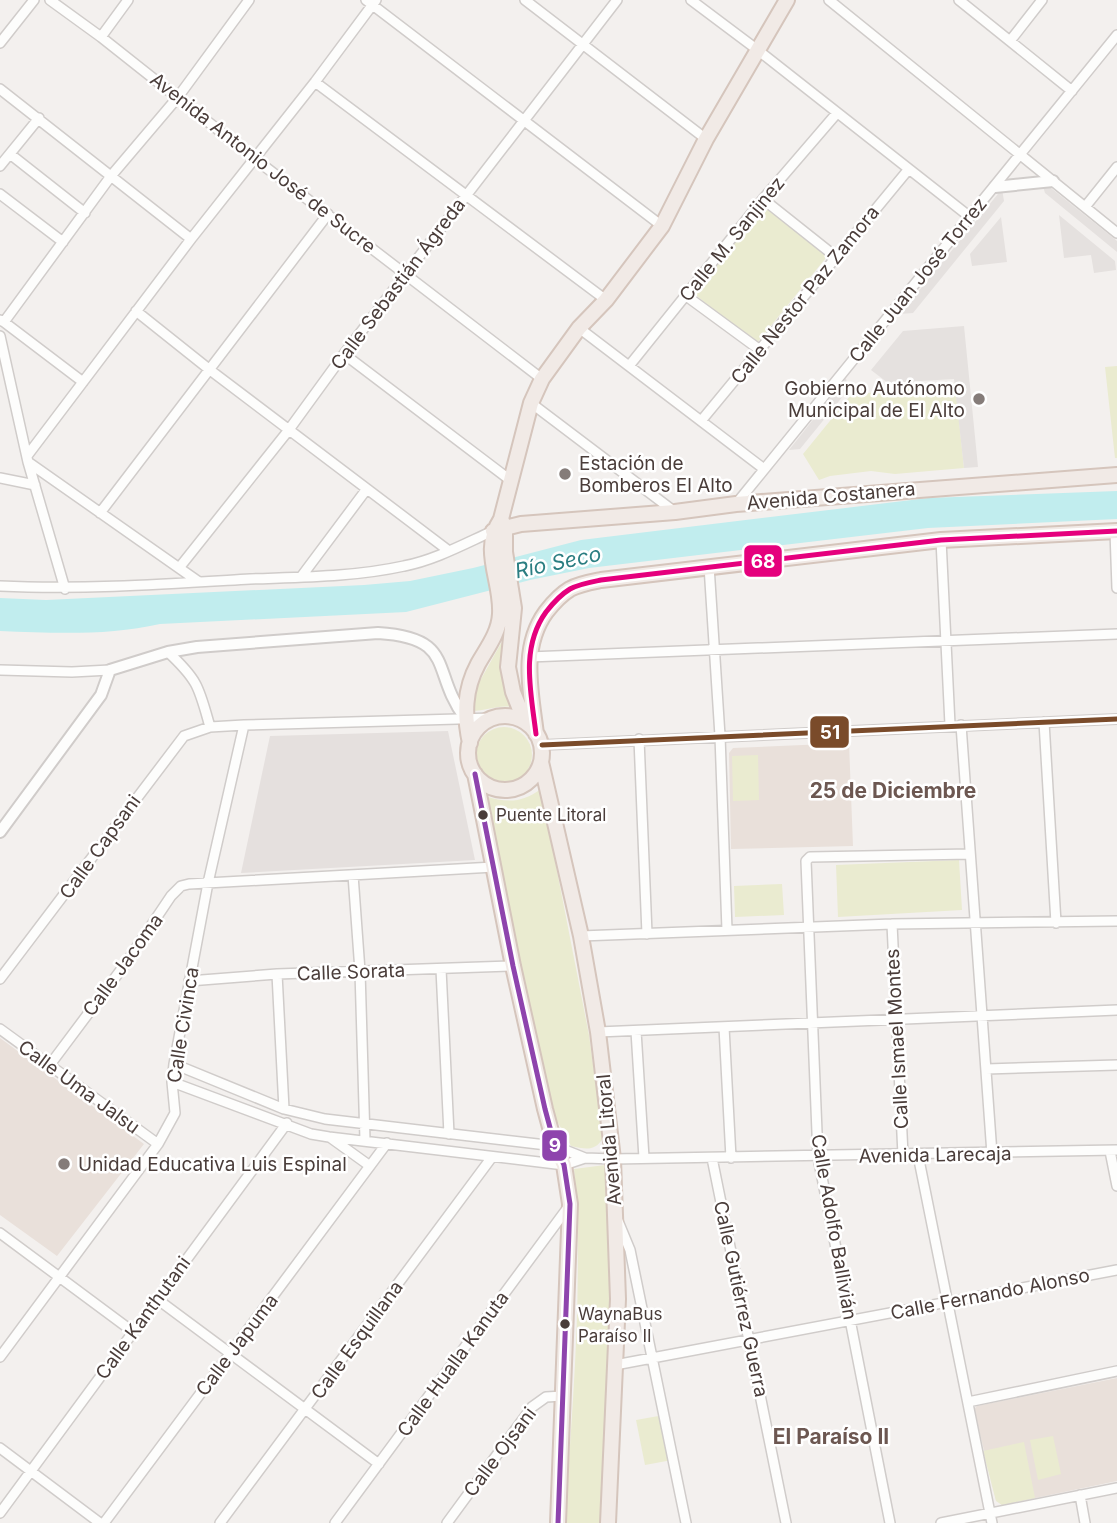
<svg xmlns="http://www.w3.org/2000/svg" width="1117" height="1523" viewBox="0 0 1117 1523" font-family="Inter,sans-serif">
	<rect width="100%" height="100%" fill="#f3f0ee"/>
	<path fill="#e5e0de" d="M448,731L475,860L241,873L270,736Z"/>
	<path fill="#e9e0da" d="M849,743L853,846L731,849L729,753L733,748Z
		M0,1038L144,1144L57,1256L0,1215Z
		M1117,1378V1481L1002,1505L996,1500L974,1409L977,1406Z"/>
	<path fill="#eaebd0" d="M767,206L825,253V259L757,343H753L697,296L695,291L762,207Z
		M1117,366V458H1115L1105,367Z
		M955,383L964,468L895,474L871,471L830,476L819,480L803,454L851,395Z
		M505,636L502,671L511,707C497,705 486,711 472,711L476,688Z
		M476 755a28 28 0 1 1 56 0a28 28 0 1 1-56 0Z
		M758,755L759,800L733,801L732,756Z
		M541,789L589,1035L603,1138C595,1152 585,1149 571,1146L552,1112L485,796C507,803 522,803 541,789Z
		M959,860L962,910L838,917L836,865Z
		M782,884L784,915L735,917L734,886Z
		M605,1165L613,1245L602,1523H565C572,1406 584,1287 574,1169Z
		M664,1415L672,1460L645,1465L636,1420Z
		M1053,1436L1061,1474L1038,1480L1030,1440Z
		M1024,1442L1035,1498L1002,1505L996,1501L983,1451Z"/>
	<path fill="#e5e1df" d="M1041,180L1117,241V252L1045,193Z
		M1002,189L1004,201L913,313L900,314Z
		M1059,215L1115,261L1116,270L1094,273L1091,255L1064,258Z
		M1001,217L1007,262L972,266L970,254Z
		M964,326L978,467L964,468L954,379L888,383L871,370L903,331Z
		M846,378L848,390L800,449L789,450Z"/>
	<path fill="#c1edee" d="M1117,491V519L928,528L589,568L530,580L406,612L160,624C108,636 53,633 0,631V598L46,600L364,585L410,581L473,568L581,540L928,498Z"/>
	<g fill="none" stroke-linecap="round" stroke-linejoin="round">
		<g stroke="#d0ccca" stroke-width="12">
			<path id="minor" d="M50,0L101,37L255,159L542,379
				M366,0L662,226
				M525,0L706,139
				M691,0L759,51L970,217
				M829,0L1117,233
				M959,0L1072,91
				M101,37L128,0
				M1010,41L1042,0
				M0,43L34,0
				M315,82L606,300
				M0,89L191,239
				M10,154L85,213
				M0,166L39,118
				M0,194L63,242
				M763,199L836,257
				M1085,207L1117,167
				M685,295L760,350
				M136,311L210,370L449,551
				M0,320L4,322L111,176L178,97L249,0
				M4,322L83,382
				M579,328L764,469
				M0,336L28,462L65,589
				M344,354L510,480
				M629,366L763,199L837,113
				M531,403L675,512
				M701,421L908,170
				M27,456L191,239L315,82L376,0
				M28,462L199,582
				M0,478L35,485
				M736,504L1117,35
				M100,513L328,214
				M1115,531L1117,588
				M941,540L950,725
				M709,566L720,736L727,930
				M179,568L288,431L344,354L617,0
				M301,577L366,490
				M0,586C84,590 167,584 250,579C301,577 354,577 404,566C435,560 464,544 493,531
				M168,652C199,681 199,688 210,727
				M529,657L1117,634
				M0,670L72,672L110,670
				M1044,722L1056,923
				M961,725L992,1154
				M639,739L647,934
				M542,745L1117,719
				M353,875L360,971L365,1140
				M892,924L903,1155
				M581,936L892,924L1117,921
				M441,969L449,1134
				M277,974L284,1109
				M0,979L184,736L210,727L244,725L493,718
				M189,981L277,974L513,966
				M724,1027L731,1158
				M0,1029L158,1144
				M636,1031L644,1158
				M598,1032L1117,1010
				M174,1064L284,1109L325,1119L555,1146L585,1158L613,1159L1117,1150
				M49,1066L126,963L171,896L181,886L189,884L494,867
				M986,1069L1117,1065
				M172,1082L311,1134L329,1137L564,1165L585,1158
				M331,1138L370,1166
				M1110,1151L1117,1186
				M918,1155L992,1523
				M712,1158L786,1523
				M618,1221L630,1250L686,1523
				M0,1233L132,1331
				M157,1299L379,1464
				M0,1357L158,1144L175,1113L172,1082L174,1064L208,883L244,725
				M615,1365L1117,1270
				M968,1402L1117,1371
				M0,1448L100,1523
				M1080,1495L1085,1523
				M0,1513L287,1123
				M104,1523L387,1143
				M220,1523L492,1157
				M335,1523L569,1206
				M447,1523L532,1407L546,1397L563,1396
				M890,1523L818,1157L806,861L810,857L970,854
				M941,1523L1117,1488"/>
		</g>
		<g stroke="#d0ccca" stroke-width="14">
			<path id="tertiary" d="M995,187L1053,181
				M0,832L101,695L110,670L168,652L197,647L378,633C457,638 430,671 465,718"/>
		</g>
		<g stroke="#d5c5bc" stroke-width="18">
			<path id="primary" d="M502,521L505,528V552L514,608L508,667L513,692L525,722
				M493,531L521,524L675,512L736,504L1117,475
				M468 753a37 37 0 1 1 74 0a37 37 0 1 1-74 0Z
				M536,734C531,692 520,648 546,612C553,603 560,595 570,589C579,584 591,582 601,580L941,540L1117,531
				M470,743C464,715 464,690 478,664C487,648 499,633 500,614C502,580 480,551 501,519L531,403L542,379L579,328L606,300L662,226L706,139L787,0
				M541,762L581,936L598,1032L613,1159L618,1299L608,1523
				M475,774L513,966L545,1109L555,1146L564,1165L570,1204L558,1523"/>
		</g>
		<use href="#minor" stroke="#fdfdfc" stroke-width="9"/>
		<use href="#tertiary" stroke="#fdfdfc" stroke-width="10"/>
		<use href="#primary" stroke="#f1eae6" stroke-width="14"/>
		<g stroke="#fff" stroke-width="10">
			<path id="bus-1" d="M475,774L513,966L545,1109L555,1146L564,1165L570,1204L558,1523"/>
		</g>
		<g stroke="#fff" stroke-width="10">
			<path id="bus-2" d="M536,734C531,692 520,648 546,612C553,603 560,595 570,589C579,584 591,582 601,580L941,540L1117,531"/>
		</g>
		<g stroke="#fff" stroke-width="10">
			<path id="bus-3" d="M542,745L1117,719"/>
		</g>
		<use href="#bus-1" stroke="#8e44ad" stroke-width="5"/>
		<use href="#bus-2" stroke="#e5007d" stroke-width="5"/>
		<use href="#bus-3" stroke="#7a4b2a" stroke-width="5"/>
	</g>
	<g fill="#857c79" stroke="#fff" stroke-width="2.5">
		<circle cx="979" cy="399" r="7"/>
		<circle cx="565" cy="474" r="7"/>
		<circle cx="64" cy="1164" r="7"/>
	</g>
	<g fill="#4a3d3a" stroke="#fff" stroke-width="2.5">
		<circle cx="483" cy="815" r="6"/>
		<circle cx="565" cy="1324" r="6"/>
	</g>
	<g text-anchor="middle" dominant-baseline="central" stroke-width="5" stroke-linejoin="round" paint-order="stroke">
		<g font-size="17" fill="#4a3d3a" stroke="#fff" text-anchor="start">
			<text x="496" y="815">Puente Litoral</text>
			<text x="578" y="1314">WaynaBus<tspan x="578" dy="22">Paraíso II</tspan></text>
		</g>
		<g font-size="19" fill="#4a3d3a" stroke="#fff">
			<text transform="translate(263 163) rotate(38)">Avenida Antonio José de Sucre</text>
			<text transform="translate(732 239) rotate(-51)">Calle M. Sanjinez</text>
			<text transform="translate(918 280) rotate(-51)">Calle Juan José Torrez</text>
			<text transform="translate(398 284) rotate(-53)">Calle Sebastián Ágreda</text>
			<text transform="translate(805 295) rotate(-51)">Calle Nestor Paz Zamora</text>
			<text transform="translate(831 496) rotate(-5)">Avenida Costanera</text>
			<text transform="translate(100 847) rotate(-54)">Calle Capsani</text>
			<text transform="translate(123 965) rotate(-54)">Calle Jacoma</text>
			<text transform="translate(351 972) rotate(-2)">Calle Sorata</text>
			<text transform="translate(183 1025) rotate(-81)">Calle Civinca</text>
			<text transform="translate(897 1039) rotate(-93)">Calle Ismael Montes</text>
			<text transform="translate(79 1087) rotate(36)">Calle Uma Jalsu</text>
			<text transform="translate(609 1140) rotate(-95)">Avenida Litoral</text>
			<text transform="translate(935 1155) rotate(-1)">Avenida Larecaja</text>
			<text transform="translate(834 1227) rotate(80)">Calle Adolfo Ballivián</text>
			<text transform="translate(990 1294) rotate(-11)">Calle Fernando Alonso</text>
			<text transform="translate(741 1299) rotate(78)">Calle Gutiérrez Guerra</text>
			<text transform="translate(143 1318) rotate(-54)">Calle Kanthutani</text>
			<text transform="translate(357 1340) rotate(-54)">Calle Esquillana</text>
			<text transform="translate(237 1345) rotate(-53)">Calle Japuma</text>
			<text transform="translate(453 1364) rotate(-54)">Calle Hualla Kanuta</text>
			<text transform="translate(500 1452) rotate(-53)">Calle Ojsani</text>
		</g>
		<g font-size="19" fill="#4a3d3a" stroke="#fff" text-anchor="start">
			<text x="965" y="388" text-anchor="end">Gobierno Autónomo<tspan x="965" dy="22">Municipal de El Alto</tspan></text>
			<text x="579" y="463">Estación de<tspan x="579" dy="22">Bomberos El Alto</tspan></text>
			<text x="78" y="1164">Unidad Educativa Luis Espinal</text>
		</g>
		<g font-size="21" font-style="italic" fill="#2b7e82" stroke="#fff">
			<text transform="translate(558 562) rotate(-12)">Río Seco</text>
		</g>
		<g font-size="21" font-weight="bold" fill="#6c5751" stroke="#fff">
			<text x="893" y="790">25 de Diciembre</text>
			<text x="831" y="1436">El Paraíso II</text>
		</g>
	</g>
	<g stroke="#fff" stroke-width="2.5">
		<rect x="743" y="544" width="40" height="34" rx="7" fill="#e5007d"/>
		<rect x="809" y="715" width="41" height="34" rx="7" fill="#7a4b2a"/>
		<rect x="541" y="1129" width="27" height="33" rx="7" fill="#8e44ad"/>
	</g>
	<g font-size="19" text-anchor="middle" font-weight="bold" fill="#fff">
		<text x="763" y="568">68</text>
		<text x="830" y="739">51</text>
		<text x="555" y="1152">9</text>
	</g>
</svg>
